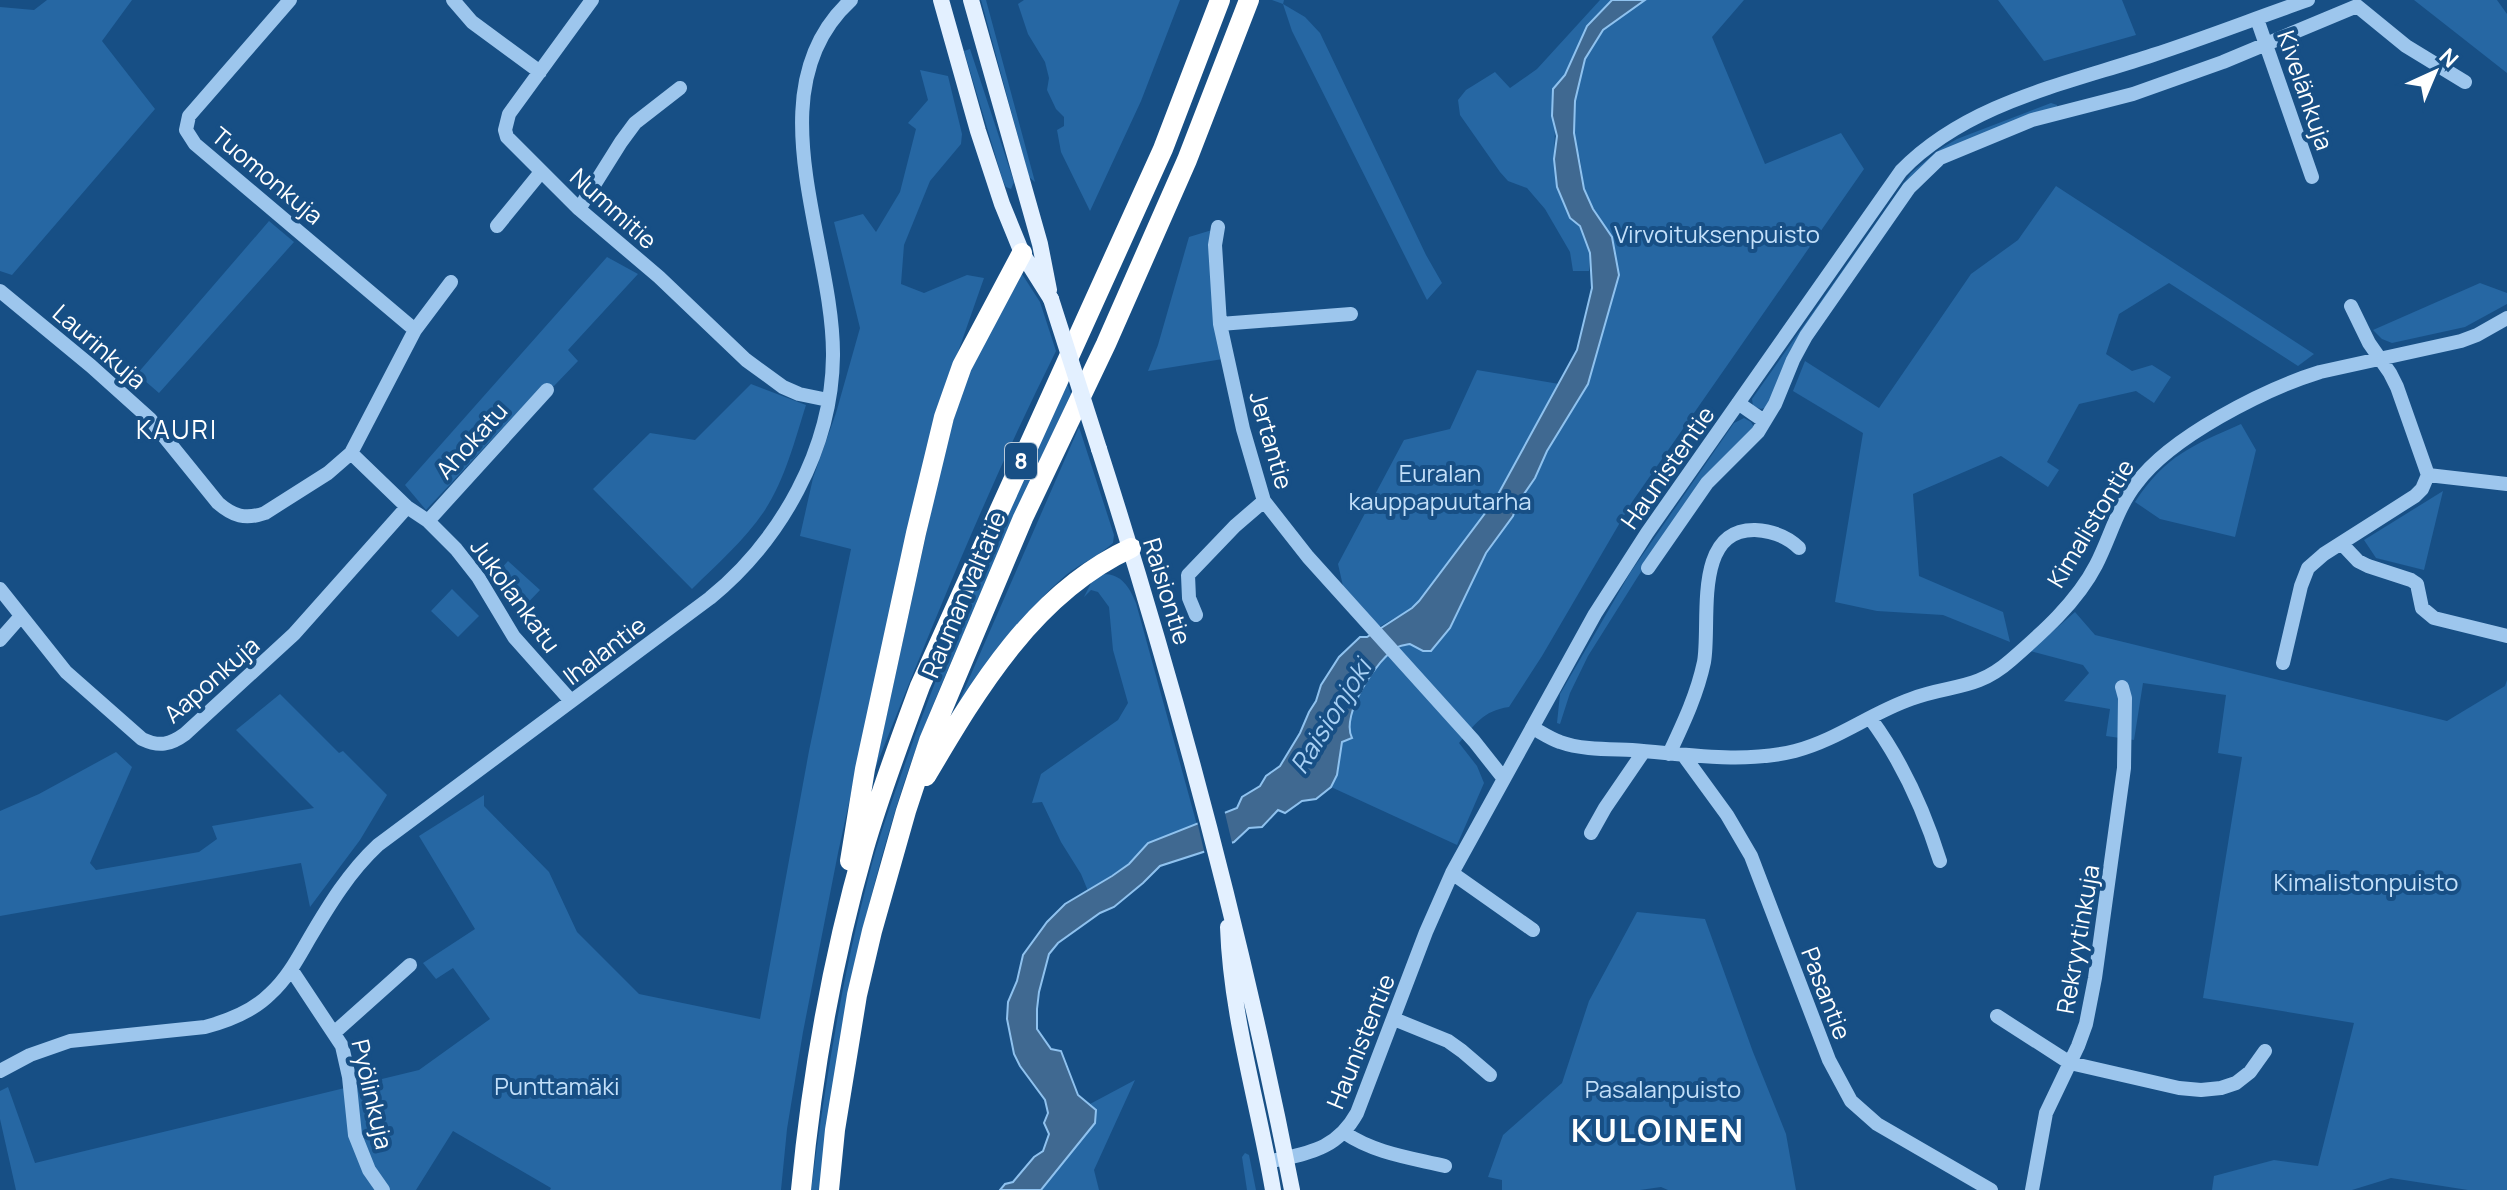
<svg xmlns="http://www.w3.org/2000/svg" width="2507" height="1190" viewBox="0 0 2507 1190" font-family="Manrope,sans-serif">
	<rect width="100%" height="100%" fill="#174f85"/>
	<path fill="#2667a3" d="M47,0H132L102,41L155,109L12,275L0,271V7L34,10Z
		M981,0H986L1035,182L1029,177Z
		M1024,0H1180L1141,101L1090,211L1061,152L1057,130L1064,126V117L1056,109L1047,90L1049,78L1045,62L1028,34L1018,4Z
		M1272,0H1284L1283,4L1305,17L1320,33L1426,255L1442,283L1427,300L1292,31L1283,4Z
		M1600,0H1612L1587,26L1565,75L1553,89L1552,116L1555,127L1554,159L1557,187L1570,218L1580,226L1590,253L1589,271H1573L1570,252L1545,209L1527,188L1508,181L1500,172L1460,115L1458,100L1466,90L1495,72L1510,88L1537,69Z
		M1645,0H1744L1712,37L1765,164L1841,133L1864,169L1632,502L1542,656L1509,707C1482,711 1476,724 1459,743L1477,766L1484,783L1457,845L1331,787C1338,772 1337,759 1341,744C1351,709 1372,653 1410,644L1423,651L1473,576L1486,553L1513,516L1517,504L1535,478L1547,452L1612,237L1593,209L1584,189L1580,158L1568,133L1585,59L1603,30Z
		M1998,0H2122L2136,35L2044,61Z
		M2414,0H2497L2507,14V73Z
		M970,49L1014,182L1011,189L1006,187L1003,181L964,51Z
		M920,70L948,76L962,134L961,144L930,181L904,245L901,284L924,293L967,275L984,278L951,372L888,624L838,853L803,1032L787,1129L781,1190H550L551,1188L453,1131L416,1190H16L0,1119V1091L8,1087L35,1163L419,1070L490,1019L453,968L436,979L423,963L475,929L419,836L484,795V806L549,872L577,932L639,994L760,1019L809,751L851,549L800,536L813,478L836,413L860,328L834,222L863,214L876,232L900,192L916,129L908,123L928,100Z
		M2051,103L2057,105V108L1927,163L1768,407L1761,409L1753,406L1752,399L1911,173L1940,149L1957,139Z
		M2056,186L2314,354L2298,366L2169,283L2119,314L2106,354L2132,371L2152,365L2171,377L2154,403L2136,391L2079,404L2047,462L2059,470L2048,487L2001,456L1913,494L1919,576L2003,612L2010,642L1943,615L1877,611L1835,602L1863,433L1793,391L1805,361L1879,408L1971,274L2018,240Z
		M269,221L294,242L159,393L137,374Z
		M1212,230L1223,359L1148,371L1158,345L1189,237Z
		M607,257L638,274L568,350L578,361L554,386L544,384L426,510L405,485Z
		M1022,274L1040,302L1056,351C988,487 931,628 875,769L946,443L970,369Z
		M2480,283L2507,293V304L2465,327L2392,343L2382,339L2373,330Z
		M1477,370L1559,384L1495,500L1420,601L1412,608L1379,627L1343,586L1338,564L1404,440L1450,429Z
		M1067,383L1071,394C1040,459 1011,526 982,592C951,662 919,732 897,805C858,931 833,1059 820,1190H811C825,1086 841,981 868,879C878,838 893,798 907,758C952,630 1010,506 1067,383Z
		M751,384L806,405C795,440 785,479 765,510C745,540 717,564 692,589L593,489L650,433L695,440Z
		M1744,418L1751,422L1755,429L1671,526L1637,578L1588,656L1570,693L1560,724L1557,723L1560,694L1630,573L1734,423Z
		M2241,424L2256,450L2235,537L2160,519L2135,502C2166,455 2192,446 2241,424Z
		M1079,427L1114,535L1113,543C1099,556 1081,563 1066,575C1024,611 990,660 958,704Z
		M2443,491L2424,570L2376,558L2364,540Z
		M508,561L540,590L520,611L499,571Z
		M1101,574C1121,573 1129,586 1136,603L1197,825L1148,843L1128,864L1088,891L1081,874L1061,842L1042,802L1032,803L1041,774L1118,720L1128,703L1113,650L1109,607L1098,592L1091,590L1084,597L1093,579Z
		M452,589L479,616L458,637L431,611Z
		M2075,612L2095,635L2447,721L2505,686L2507,680V1190H2468L2391,1178L2352,1190H2212L2214,1176L2274,1160L2318,1166L2354,1023L2203,998L2242,757L2218,753L2226,695L2143,683L2134,740L2106,736L2110,709L2064,701L2089,673L2083,665L2030,651Z
		M280,694L339,753L343,751L387,795L360,840L310,907L301,863L0,916V811L39,794L116,752L132,767L90,863L96,870L199,852L217,839L212,826L314,808L236,730Z
		M1637,912L1705,919L1753,1052L1786,1134L1796,1190H1668L1661,1187L1640,1190H1502V1180L1488,1177L1503,1135L1562,1083L1589,1001Z
		M1135,1080L1094,1170L1099,1190H1041L1095,1123L1096,1110L1090,1104Z
		M1245,1153L1249,1155L1256,1190H1247L1242,1157Z"/>
	<path fill="#406991" stroke="#8fc2ef" stroke-width="2" d="M1612,0H1645L1603,30L1585,59L1575,101L1574,133L1584,189L1593,209L1612,237L1619,275L1588,384L1547,451L1535,478L1517,504L1513,516L1486,553L1450,628L1431,651H1423L1410,644C1406,645 1402,645 1398,647C1377,658 1340,715 1352,738L1342,742L1337,775L1331,787L1316,799L1302,801L1285,813L1278,810L1262,827L1249,828L1234,842L1160,866L1143,883L1114,907L1100,913L1058,943L1049,954L1039,992L1037,1009V1029L1051,1049L1061,1051L1078,1095L1096,1110L1095,1123L1041,1190H1000L1005,1184L1013,1182L1034,1157L1043,1151L1049,1134L1044,1123L1048,1113L1045,1100L1020,1066L1014,1054L1007,1019L1008,1002L1017,981L1023,955L1047,922L1065,904L1112,876L1129,864L1148,843L1237,808L1242,797L1260,786L1266,776L1280,766L1300,733L1309,712L1316,701L1321,685L1339,657L1360,637H1367L1412,608L1419,601L1495,500L1577,350L1592,288L1590,253L1580,226L1570,218L1557,187L1554,159L1557,136L1552,116L1553,89L1565,75L1587,26Z"/>
	<path fill="#174f85" d="M1224,809L1233,847L1205,855L1197,821Z"/>
	<g fill="none" stroke-linecap="round" stroke-linejoin="round">
		<path stroke="#9dc6ed" stroke-width="14" d="M290,0L189,116L186,130L195,144L415,330
			M453,0L472,22L540,72
			M592,0L509,114L505,130L507,137L579,209L659,277L746,360L783,387L799,394L828,400
			M2257,19L2312,177
			M579,209L621,142L635,123L680,88
			M497,226L541,172
			M1218,227L1215,245L1220,324L1243,429L1264,501L1308,557L1474,741L1504,779
			M0,291L91,366L150,419L218,503C233,516 245,520 265,513L328,473L351,453L415,330L451,282
			M1220,324L1351,314
			M1738,403L1764,421
			M351,453L407,507L428,521L456,549L478,577L514,637L571,701
			M2428,475L2507,484
			M428,521L547,390
			M2341,543L2358,561L2368,566L2411,580L2417,584L2422,608L2434,618L2507,636
			M1648,568L1707,483L1758,432L1775,404L1793,360L1806,336L1909,188L1940,158L2032,120L2133,94L2223,62L2357,6L2406,46L2465,82
			M0,589L66,672L142,739C159,747 170,745 185,734L294,634L407,507
			M1196,615L1189,598L1188,575L1235,526L1264,501
			M0,640L21,616
			M2283,663L2301,586L2308,568L2324,554L2415,496L2422,489L2428,475L2397,387L2390,373L2369,343L2351,306
			M1870,718C1902,761 1924,810 1940,861
			M1533,728C1542,733 1551,739 1560,742C1582,750 1609,749 1632,750C1686,754 1742,764 1795,751C1837,740 1871,713 1911,699C1951,684 1976,691 2011,660C2042,633 2077,602 2096,565C2110,538 2117,508 2136,484C2170,437 2265,389 2320,372L2461,341L2477,335L2507,318
			M1669,754C1683,724 1697,695 1704,662C1711,623 1692,529 1755,530C1772,531 1787,536 1799,548
			M1684,756L1727,815L1751,856L1829,1060L1851,1101L1877,1124L1991,1190
			M1591,833L1605,808L1644,751
			M1452,873L1533,930
			M291,969L342,1046L349,1077L355,1135L369,1170L383,1190
			M1997,1016L2070,1063L2179,1088L2201,1090L2221,1088L2236,1083L2250,1072L2265,1051
			M1394,1019L1448,1041L1462,1051L1490,1075
			M335,1032L410,965
			M0,1071L30,1055L70,1041L205,1027C228,1021 253,1011 270,994C287,979 298,958 309,939C329,905 349,872 378,845L710,598C781,540 832,449 833,356C834,243 752,90 851,0
			M1345,1133C1374,1153 1412,1158 1445,1166
			M1268,1162C1307,1153 1336,1151 1357,1113L1426,932L1452,873L1595,614L1647,533L1901,171C1967,103 2066,84 2153,55C2205,38 2256,18 2308,0
			M2032,1190L2046,1113L2078,1046L2086,1024L2095,978L2124,768L2125,698L2122,687"/>
		<path stroke="#e3f0ff" stroke-width="16" d="M941,0L978,131L1002,204L1022,253L1051,299
			M971,0L1040,244L1049,290
			M1099,449C1177,692 1243,939 1292,1190
			M1228,927C1231,1016 1258,1102 1273,1190"/>
		<path stroke="#fff" stroke-width="20" d="M926,776C978,688 1034,593 1131,548
			M850,861L865,769L916,533L944,417L962,366L1022,253
			M801,1190C812,1074 832,960 864,848C880,793 900,740 920,686L1163,149L1220,0
			M829,1190L835,1130L857,995L872,931L906,811L929,741L1023,518L1106,344L1187,160L1249,0"/>
		<path stroke="#e3f0ff" stroke-width="16" d="M1051,299L1099,449"/>
	</g>
	<g text-anchor="middle" dominant-baseline="central" stroke-width="8" stroke-linejoin="round" paint-order="stroke">
		<rect fill="#174f85" stroke="#b9cada" stroke-width="2" x="1005" y="443" width="32" height="36" rx="6"/>
		<g font-size="22" font-weight="bold" fill="#fff">
			<text x="1021" y="461">8</text>
		</g>
		<g font-size="24" fill="#fff" stroke="#174f85">
			<text transform="translate(2306 90) rotate(71)">Kivelänkuja</text>
			<text transform="translate(268 175) rotate(40)">Tuomonkuja</text>
			<text transform="translate(614 208) rotate(42)">Nummitie</text>
			<text transform="translate(100 346) rotate(41)">Laurinkuja</text>
			<text transform="translate(471 440) rotate(-48)">Ahokatu</text>
			<text transform="translate(1272 440) rotate(74)">Jertantie</text>
			<text transform="translate(1667 467) rotate(-55)">Haunistentie</text>
			<text transform="translate(2090 523) rotate(-59)">Kimalistontie</text>
			<text transform="translate(1168 591) rotate(73)">Raisiontie</text>
			<text transform="translate(963 594) rotate(-67)">Rauman valtatie</text>
			<text transform="translate(516 595) rotate(54)">Jukolankatu</text>
			<text transform="translate(604 650) rotate(-37)">Ihalantie</text>
			<text transform="translate(211 679) rotate(-41)">Aaponkuja</text>
			<text transform="translate(2077 939) rotate(-80)">Rekryytinkuja</text>
			<text transform="translate(1827 993) rotate(69)">Pasantie</text>
			<text transform="translate(1360 1041) rotate(-68)">Haunistentie</text>
			<text transform="translate(373 1094) rotate(77)">Pyölinkuja</text>
		</g>
		<g font-size="24" fill="#c2dff9" stroke="#174f85">
			<text x="1717" y="233">Virvoituksenpuisto</text>
			<text x="1440" y="472">Euralan<tspan x="1440" dy="28">kauppapuutarha</tspan></text>
			<text x="2366" y="881">Kimalistonpuisto</text>
			<text x="557" y="1085">Punttamäki</text>
			<text x="1663" y="1088">Pasalanpuisto</text>
		</g>
		<g font-size="26" letter-spacing="2" fill="#fff" stroke="#174f85">
			<text x="177" y="429">KAURI</text>
		</g>
		<g font-size="26" font-style="italic" fill="#a8d0f4" stroke="#174f85">
			<text transform="translate(1330 716) rotate(-58)">Raisionjoki</text>
		</g>
		<g font-size="32" font-weight="bold" letter-spacing="2" fill="#fff" stroke="#174f85">
			<text x="1658" y="1130">KULOINEN</text>
		</g>
	</g>
	<g transform="translate(2435 72) rotate(44)" stroke="#174f85" stroke-width="6" paint-order="stroke">
	<path d="M0-6L14 30L0 20L-14 30Z" fill="#ffffff"/>
	<text y="-12" font-size="22" font-weight="bold" text-anchor="middle" fill="#ffffff">N</text>
	</g>
</svg>
